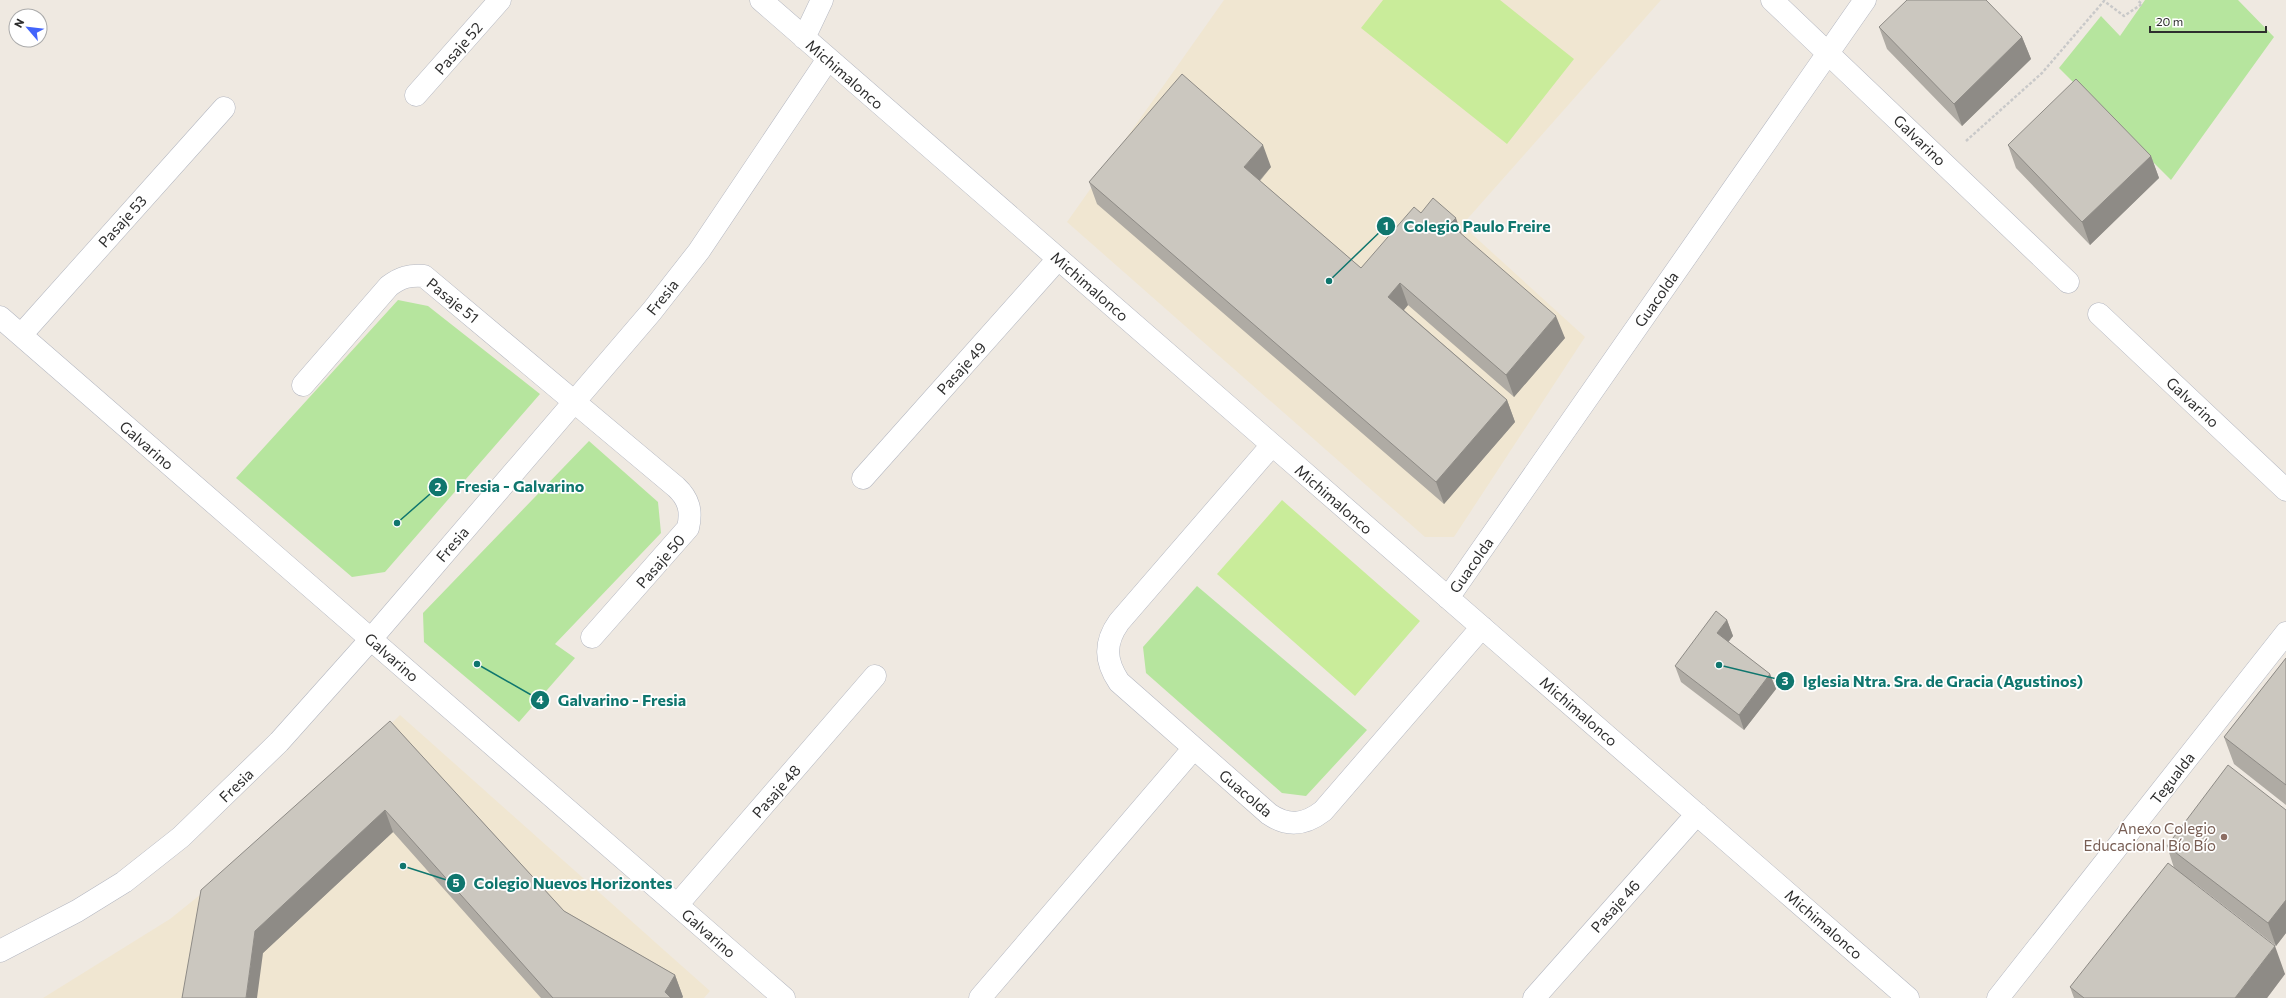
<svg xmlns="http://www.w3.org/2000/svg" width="2286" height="998" viewBox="0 0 2286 998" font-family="Commissioner,sans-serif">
	<rect width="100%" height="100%" fill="#efe9e1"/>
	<path fill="#f0e6d1" d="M1224,0H1661L1462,225L1585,337L1454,537H1425L1067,222Z
		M400,715L710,991L704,998H43L170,919L301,814Z"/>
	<path fill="#b6e59e" d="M2145,0H2238L2274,37L2171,180L2059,68L2101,16L2120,36Z
		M398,300L428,306L540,394L385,572L352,577L236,478Z
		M589,441L658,502L661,533L555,644L575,658L519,722L424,642L423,613Z
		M1197,586L1367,730L1306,796L1282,793L1146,673L1143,647Z"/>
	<path fill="#c9ec9a" d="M1383,0H1500L1574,59L1507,144L1361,28Z
		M1282,500L1420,621L1355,696L1217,574Z"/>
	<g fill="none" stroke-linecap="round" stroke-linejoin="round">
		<g stroke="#b4b7c1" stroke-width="23">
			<path id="minor" d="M761,0L1908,998
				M1772,0L2068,282
				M804,38L822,0
				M416,95L500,0
				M2099,314L2286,490
				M0,317L784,998
				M21,335L224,108
				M303,385L389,286C401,277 409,275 424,276L676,487C689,499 692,511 688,528L592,637
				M1272,445L1119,622C1104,643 1105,661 1119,682L1269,814C1288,827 1305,825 1323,811L1482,627
				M863,478L1058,259
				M1448,598L1865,0
				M677,905L875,676
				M0,951L77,911L124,882L181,837L279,742L371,639L652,311L699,251L828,59
				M980,998L1194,748
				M1534,998L1697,814
				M1998,998L2286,633"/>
		</g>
		<path stroke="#c9c9c9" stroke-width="2.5" stroke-dasharray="3 2" stroke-linecap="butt" d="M1966,141L2042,73L2104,1L2124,16L2142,4L2137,0"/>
		<use href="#minor" stroke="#fff" stroke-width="22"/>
	</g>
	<path fill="#afaba4" d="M1879,27L2022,37L2031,59L1962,126L1887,49Z
		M2008,145L2151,156L2159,178L2090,245L2016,168Z
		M1271,167L1260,181L1361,268L1421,213L1461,234L1565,338L1514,397L1408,305L1404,310L1507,400L1515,422L1444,504L1097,204L1089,182Z
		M1727,620L1733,636L1728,642L1770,674L1776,689L1744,730L1681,682L1675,666Z
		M2286,658V805L2234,764L2224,737Z
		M390,721L564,911L675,975L683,997L682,998H541L393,832L263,953L182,998Z
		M2286,810V933L2276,946L2192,881L2285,974L2267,998H2074L2070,987L2174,868L2167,846Z"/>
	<path fill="#8e8b86" d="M2022,37L2031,59L1962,126L1954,104Z
		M1263,145L1271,167L1252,189L1244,167Z
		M2151,156L2159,178L2090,245L2082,222Z
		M1456,218L1464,241L1450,224Z
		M1400,283L1408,305L1396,319L1388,297Z
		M1556,316L1565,338L1514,397L1506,375Z
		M1507,400L1515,422L1444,504L1436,482Z
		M1727,620L1733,636L1723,649L1717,633Z
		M1770,674L1776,689L1744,730L1739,715Z
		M385,810L393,832L263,953L257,998H246L255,931Z
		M2286,900V933L2276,946L2268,923Z
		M2275,946L2285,974L2267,998H2235Z
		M675,975L683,997L682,998H668L665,992Z"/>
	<path fill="#cbc7bf" stroke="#8e8b86" d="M1907,0H1986L2022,37L1954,104L1879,27Z
		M1182,74L1263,145L1244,167L1361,268L1414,207L1421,213L1433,198L1456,218L1450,224L1556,316L1506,375L1400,283L1388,297L1507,400L1436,482L1089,182Z
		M2076,79L2151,156L2082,222L2008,145Z
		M1716,611L1727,620L1717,633L1770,674L1739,715L1675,666Z
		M2286,658V785L2224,737Z
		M390,721L564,911L675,975L665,992L671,998H553L385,810L255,931L246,998H182L201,890Z
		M2228,765L2286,810V900L2268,923L2167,846Z
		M2168,863L2275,946L2235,998H2084L2070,987Z"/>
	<circle fill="#8d6e63" stroke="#fff" stroke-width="1.5" cx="2224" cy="837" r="4"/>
	<g text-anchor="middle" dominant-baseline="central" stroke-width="3.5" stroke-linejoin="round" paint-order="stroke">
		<g font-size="15" fill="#2e2e2e" stroke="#fff">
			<text transform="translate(458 48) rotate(-49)">Pasaje 52</text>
			<text transform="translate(845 74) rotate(41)">Michimalonco</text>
			<text transform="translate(1920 140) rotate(44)">Galvarino</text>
			<text transform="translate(122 221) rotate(-48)">Pasaje 53</text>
			<text transform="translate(1090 286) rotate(41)">Michimalonco</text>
			<text transform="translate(662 297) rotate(-51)">Fresia</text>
			<text transform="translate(1656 299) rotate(-55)">Guacolda</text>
			<text transform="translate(453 300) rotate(39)">Pasaje 51</text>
			<text transform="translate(961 368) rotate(-48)">Pasaje 49</text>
			<text transform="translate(2193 402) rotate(43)">Galvarino</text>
			<text transform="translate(147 445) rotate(41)">Galvarino</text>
			<text transform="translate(1334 499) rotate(41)">Michimalonco</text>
			<text transform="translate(452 544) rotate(-49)">Fresia</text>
			<text transform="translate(660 561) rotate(-49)">Pasaje 50</text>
			<text transform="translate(1471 565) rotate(-55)">Guacolda</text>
			<text transform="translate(392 657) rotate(41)">Galvarino</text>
			<text transform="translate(1579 711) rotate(41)">Michimalonco</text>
			<text transform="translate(2172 778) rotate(-52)">Tegualda</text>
			<text transform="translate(236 785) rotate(-44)">Fresia</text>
			<text transform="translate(776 791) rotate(-49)">Pasaje 48</text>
			<text transform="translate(1246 793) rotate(40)">Guacolda</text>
			<text transform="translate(1615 906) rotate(-48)">Pasaje 46</text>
			<text transform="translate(1824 924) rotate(41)">Michimalonco</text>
			<text transform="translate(709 933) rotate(41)">Galvarino</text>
		</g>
		<g font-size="15" fill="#785e54" stroke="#fff" text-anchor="end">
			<text x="2216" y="828">Anexo Colegio<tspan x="2216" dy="17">Educacional Bío Bío</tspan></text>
		</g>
	</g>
	<path fill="none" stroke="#0f766e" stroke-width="1.5" d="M1329 281L1386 226M397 523L438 487M1719 665L1785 681M477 664L540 700M403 866L456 883"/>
	<g fill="#0f766e" stroke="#fff" stroke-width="1.5">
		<circle cx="1329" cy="281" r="4"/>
		<circle cx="397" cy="523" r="4"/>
		<circle cx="1719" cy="665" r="4"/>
		<circle cx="477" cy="664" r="4"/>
		<circle cx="403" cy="866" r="4"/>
		<circle cx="1386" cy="226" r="10"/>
		<circle cx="438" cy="487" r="10"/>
		<circle cx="1785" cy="681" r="10"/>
		<circle cx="540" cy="700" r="10"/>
		<circle cx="456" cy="883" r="10"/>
	</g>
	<g font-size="12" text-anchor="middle" font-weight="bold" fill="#fff">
		<text x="1386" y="230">1</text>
		<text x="438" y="491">2</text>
		<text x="1785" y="685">3</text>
		<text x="540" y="704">4</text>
		<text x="456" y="887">5</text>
	</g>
	<g font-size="16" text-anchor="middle" font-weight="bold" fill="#0f766e" stroke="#fff" stroke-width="3.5" stroke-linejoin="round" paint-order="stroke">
		<text x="1477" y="232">Colegio Paulo Freire</text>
		<text x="520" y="492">Fresia - Galvarino</text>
		<text x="1943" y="687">Iglesia Ntra. Sra. de Gracia (Agustinos)</text>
		<text x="622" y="706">Galvarino - Fresia</text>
		<text x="573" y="889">Colegio Nuevos Horizontes</text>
	</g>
	<g transform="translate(28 28) rotate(298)"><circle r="19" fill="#ffffff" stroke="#ababab"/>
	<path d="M0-3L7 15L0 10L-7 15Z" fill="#4264fb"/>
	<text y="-6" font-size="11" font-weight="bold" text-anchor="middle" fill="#2e2e2e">N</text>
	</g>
	<path d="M2150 26v6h116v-6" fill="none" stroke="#2e2e2e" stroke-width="2"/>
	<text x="2156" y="26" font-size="12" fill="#2e2e2e" stroke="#ffffff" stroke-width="3" paint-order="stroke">20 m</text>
</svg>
